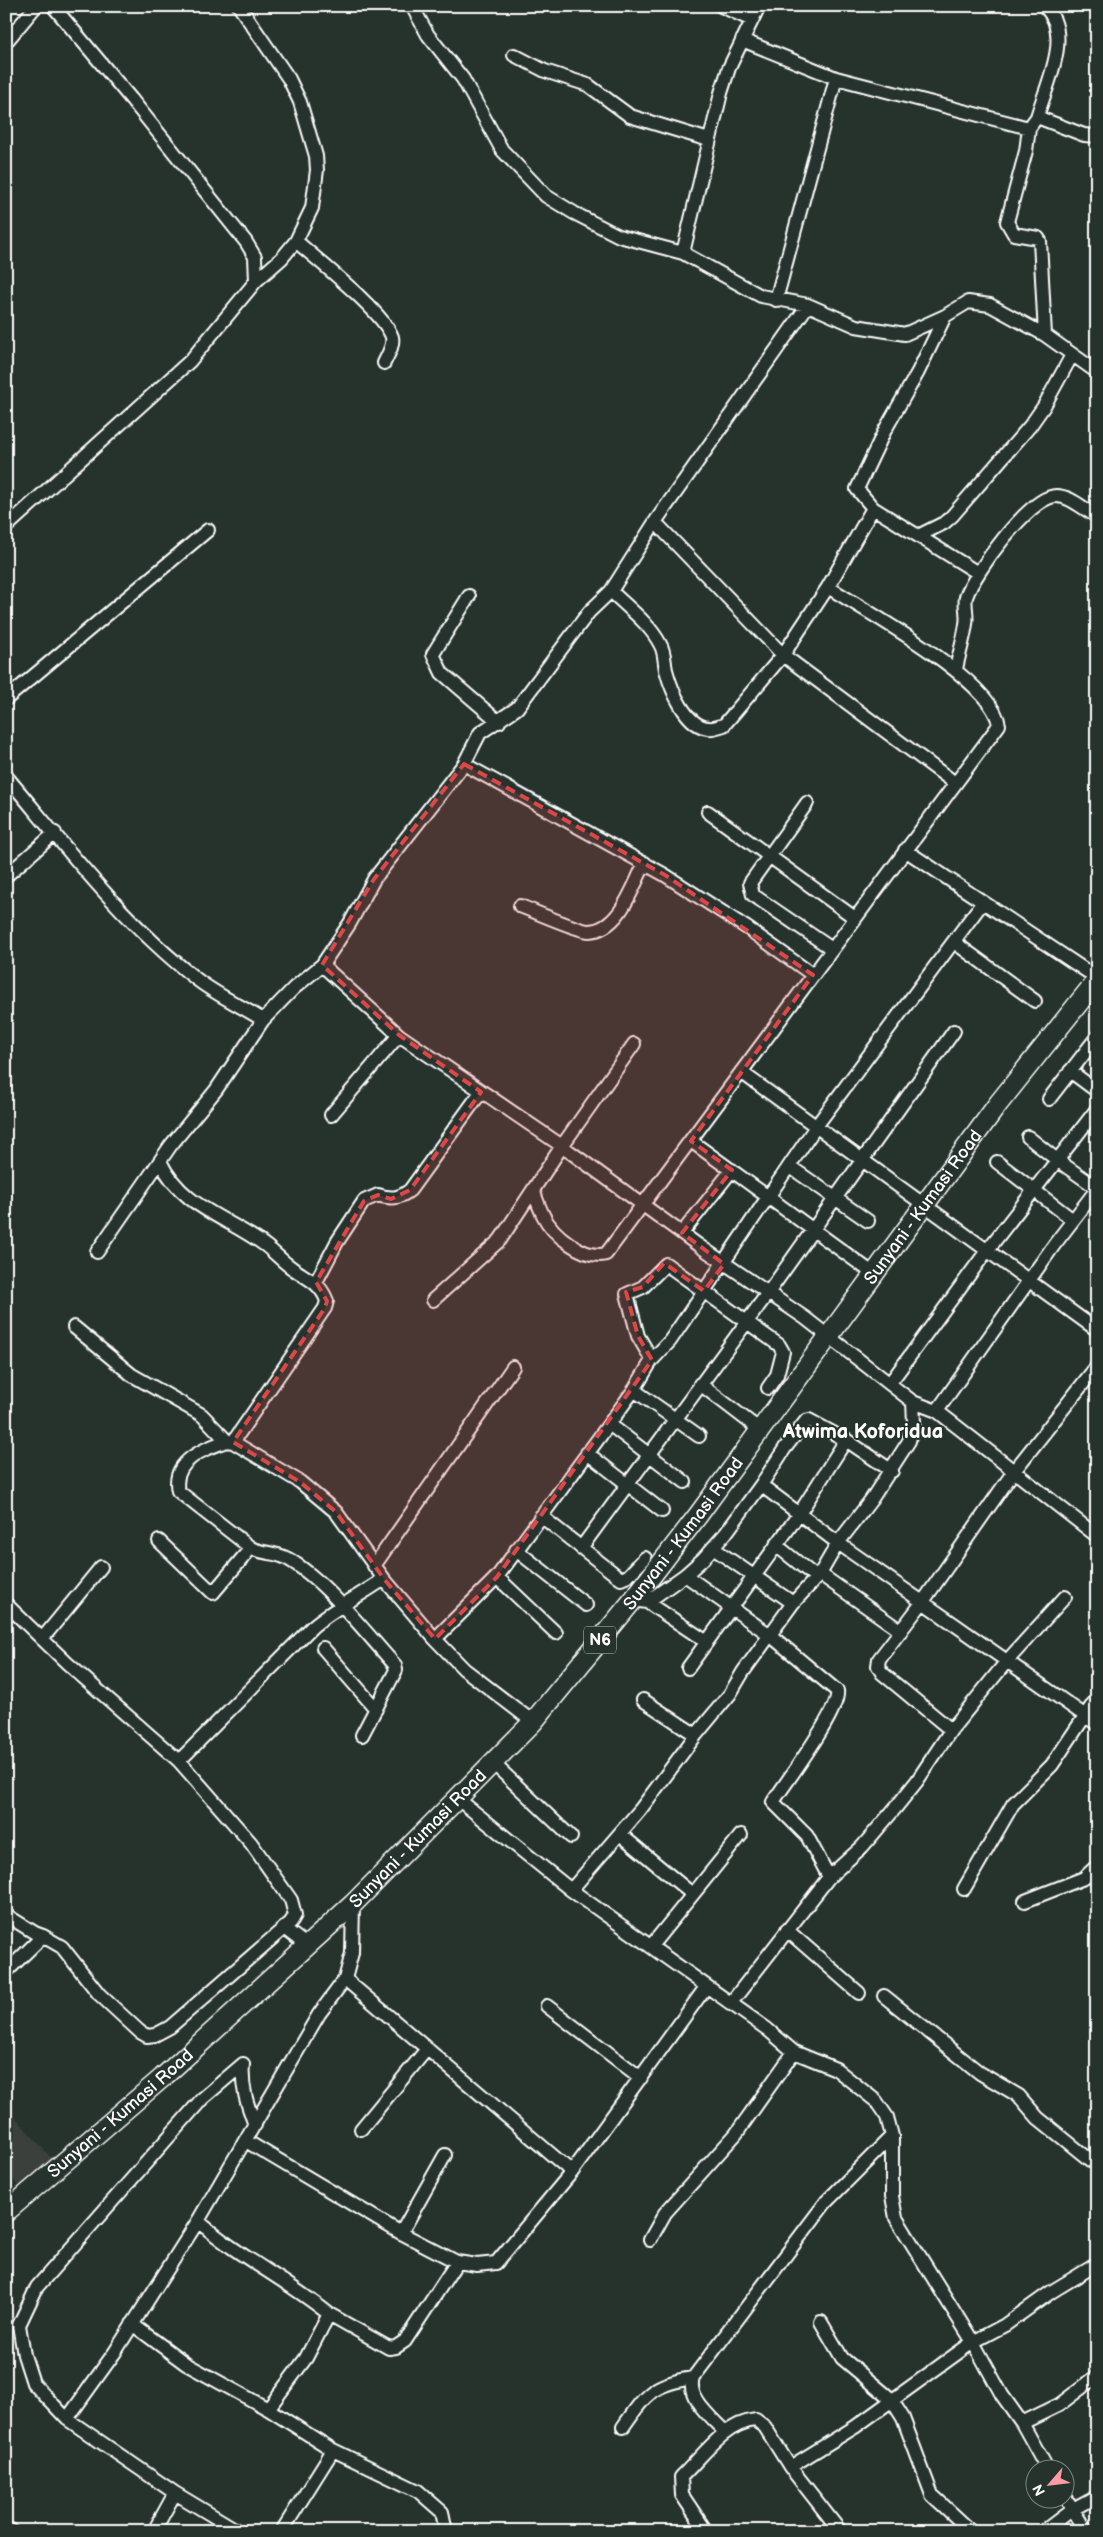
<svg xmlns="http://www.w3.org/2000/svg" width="1103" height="2537" viewBox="0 0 1103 2537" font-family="'Balsamiq Sans',sans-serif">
	<rect width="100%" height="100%" fill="#26332d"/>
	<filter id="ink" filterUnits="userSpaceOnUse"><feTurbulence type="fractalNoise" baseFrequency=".02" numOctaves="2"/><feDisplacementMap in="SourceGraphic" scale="10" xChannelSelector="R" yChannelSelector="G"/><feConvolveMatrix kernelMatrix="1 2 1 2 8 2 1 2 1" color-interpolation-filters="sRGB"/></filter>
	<g filter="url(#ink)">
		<path fill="#3a403d" d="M6,2107L54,2161L23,2190L6,2173Z"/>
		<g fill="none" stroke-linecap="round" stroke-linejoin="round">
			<g stroke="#fff" stroke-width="16">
				<path id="minor" d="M53,6L132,100L246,242L255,257L256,281
					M412,6L428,35L463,79L502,150L546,196L574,213L619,236L683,253L761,296L808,305L856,326L905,334L945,316L968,302L990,305L1045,335L1097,372
					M721,6L752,20
					M742,40L836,78
					M6,42L36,6
					M514,55L545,71L588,85L630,116L709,140
					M1037,117L1084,135L1097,136
					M1029,128L1026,151L1007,222L1014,234L1038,238L1040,241L1045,335
					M296,241C317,260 384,312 392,337C394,346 387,356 384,363
					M683,253L721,93L729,68L759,6
					M776,300L836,78L1029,128L1037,117C1046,85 1074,33 1044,6
					M945,316L918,372L885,430L857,489L873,508L978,573
					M655,522L783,655L955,783
					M6,527L190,361L256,281L282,258L296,241L312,208L317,170L316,156L300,102L289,79L239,6
					M920,535L944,523L952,516L1030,426L1044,406L1072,355
					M611,591C627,607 650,624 660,644C665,652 664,661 666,670C671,689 686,727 709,728C714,729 719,726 724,725L783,655L828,587L873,508
					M469,596L433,654L442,673L499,722
					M956,669C959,654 964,639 966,624C968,615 964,605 966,597C974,573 1030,496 1056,496C1071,496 1084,510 1097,516
					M6,699L208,530
					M464,764L665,875L747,928L813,975
					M6,776C65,846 122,921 195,978C216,995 240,1005 263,1020L294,988L322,965L350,923L374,879L464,764L480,733L517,708L589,612L611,591L655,522L808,305
					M807,803L750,883L753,895L832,949
					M708,812L855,918
					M905,850L1097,978
					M6,876L55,833
					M520,906C534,911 578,931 589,931C620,930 633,886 645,863
					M954,942L1035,1001
					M322,965L399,1035L562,1146L698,1245L805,1318L913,1402L937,1411L1097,1536
					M1070,1071L1097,1091
					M741,1072L1097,1330
					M1049,1099L1097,1037
					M331,1115L399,1035
					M1028,1137L1057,1160L1097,1188
					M691,1141L874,1274
					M160,1161C182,1208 228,1217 266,1246C275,1253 283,1262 292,1268C307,1279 320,1282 327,1301L325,1308L233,1442
					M997,1162L1073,1220
					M789,1166L868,1221
					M533,1190C536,1198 539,1207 543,1215C552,1234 584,1260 606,1254L999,725C993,680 867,612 828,587
					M682,1233L732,1170
					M97,1252L171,1145L216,1090L263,1020
					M316,1282L337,1242L364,1201L378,1195C391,1199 399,1199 410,1190L481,1092
					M433,1300L500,1240L562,1146L634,1044
					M74,1327L132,1375L202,1415L227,1441L233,1442L300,1482L336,1512L384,1579L435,1639
					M652,1360L638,1336L627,1294L643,1287L666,1264L779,1345L783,1352L777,1375L768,1388
					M890,1383L986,1252L1097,1109
					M700,1384L760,1430
					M634,1390L699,1436
					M937,1411L1054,1245L1097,1189
					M609,1424L685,1482
					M227,1441C205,1448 171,1461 178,1491L251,1548C263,1554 276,1552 288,1559C325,1580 366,1633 395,1665L396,1670L362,1735
					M587,1453L662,1511
					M761,1485L785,1448L806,1421L809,1420L846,1440L892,1471
					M541,1516L621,1579L628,1576L645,1558
					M159,1541L213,1593L251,1548
					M776,1545L817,1578
					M581,1548L768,1293L954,1031
					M713,1548L793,1603
					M516,1550L586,1605
					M374,1566L513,1367
					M820,1574L901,1631
					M685,1575L770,1635L837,1691C841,1710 785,1783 773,1802L807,1836L829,1877
					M497,1577L556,1633
					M633,1600L647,1602L685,1575L703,1559L726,1533L761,1485L838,1543L1097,1724
					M647,1602L707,1642
					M6,1604L67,1663L179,1761L251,1843L291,1900L295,1915L291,1922L170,2027L155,2035L147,2036L140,2032L99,1994L62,1947L43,1936L6,1972
					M42,1639L101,1567
					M323,1648L376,1709
					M688,1668L799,1514L846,1440
					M643,1700L696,1735
					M533,1722L464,1669L435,1639L497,1577L634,1390L652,1360L670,1341L817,1125L983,902
					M951,1730L882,1673L878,1666L879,1659L922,1603L1014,1471L1097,1366
					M179,1761L312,1627C334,1608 360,1596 384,1579
					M493,1763L571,1837
					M458,1799L571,1890L767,2029L794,2052L836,2069L876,2101L887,2117L892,2136V2196L896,2218L973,2342L1002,2395L1022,2423L1048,2470
					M620,1834L692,1894
					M964,1889L1013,1804L1052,1765L1097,1698
					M571,1890L640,1810L696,1735L730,1694L743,1672L793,1603L820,1574L838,1543L871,1500L909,1441L914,1422L913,1402
					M1025,1901L1084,1878L1097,1866
					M6,1915L35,1933L43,1936
					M284,1928L306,1945
					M787,1930L859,1993
					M651,1946L741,1835
					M345,1979L572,2172
					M884,1996L980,2073L1019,2096L1038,2118L1090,2160L1097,2163
					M730,2004L829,1877L862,1847L897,1806L917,1781L951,1730L1007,1661L1065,1597
					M547,2006L641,2078
					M361,2129L427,2049
					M246,2141L401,2233L457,2262L477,2265L496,2263L572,2172L706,1987
					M198,2221C239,2257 287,2280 329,2314L306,2358L268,2409
					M401,2233L445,2155
					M650,2240L665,2213L736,2134L794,2052
					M329,2314L389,2348L396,2347L405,2341L457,2262
					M821,2322L842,2358L891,2399L903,2418L932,2495L971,2531
					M132,2324L186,2364L268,2409L333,2450L418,2491L442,2512L446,2531
					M67,2419L33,2383L24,2355L19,2325L37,2287L202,2099L243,2064C241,2087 247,2104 255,2125
					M1022,2423L1059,2405L1097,2376
					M623,2427C646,2394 652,2384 693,2378
					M725,2432C712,2418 686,2398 693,2378L826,2202L892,2136
					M790,2467L855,2427L973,2342L1005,2325L1051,2292L1097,2264
					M175,2493L67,2419L115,2352L198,2221L319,2014L345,1979L352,1953L353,1904
					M1066,2498L1086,2531
					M6,2528L12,2531
					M154,2531L175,2493L238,2531
					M282,2531L333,2450
					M706,2531L682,2495L681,2477C703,2456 724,2423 756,2420L765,2427L790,2467L840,2531
					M1044,2531L1073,2509L1097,2496"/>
			</g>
			<g stroke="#fff" stroke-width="22">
				<g id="primary">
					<path id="s1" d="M6,2212L162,2078L353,1904L533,1722L633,1600L699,1514L998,1104L1097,980"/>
				</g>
			</g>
			<use href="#minor" stroke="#26332d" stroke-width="12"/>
			<use href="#primary" stroke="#26332d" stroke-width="19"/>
		</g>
	</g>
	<path fill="#dc4848" fill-opacity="0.2" stroke="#dc4848" stroke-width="4" stroke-dasharray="10 6" stroke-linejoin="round" d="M464,764L665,875L813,975L691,1141L732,1170L682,1233L724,1264L704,1291L664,1263L643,1287L626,1292L638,1336L652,1360L497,1577L435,1639L384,1579L336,1512L300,1482L233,1442L325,1308L327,1301L316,1282L364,1201L378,1195L391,1199L410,1190L481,1092L399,1035L322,965L374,879Z"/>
	<g text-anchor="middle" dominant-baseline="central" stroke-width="4" stroke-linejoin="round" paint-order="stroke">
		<rect fill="#26332d" stroke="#bec2c0" stroke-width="1" x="584" y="1626.5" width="32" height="27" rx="4"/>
		<g font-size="16" font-weight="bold" fill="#fff">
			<text x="600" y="1640">N6</text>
		</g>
		<g font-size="18" fill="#fff" stroke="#26332d">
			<text stroke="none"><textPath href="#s1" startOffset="1366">Sunyani - Kumasi Road</textPath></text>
			<text stroke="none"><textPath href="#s1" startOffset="961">Sunyani - Kumasi Road</textPath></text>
			<text stroke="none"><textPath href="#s1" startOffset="556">Sunyani - Kumasi Road</textPath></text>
			<text stroke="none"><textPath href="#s1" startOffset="151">Sunyani - Kumasi Road</textPath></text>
		</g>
		<g font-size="20" font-weight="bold" fill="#fff" stroke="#26332d">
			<text x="863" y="1432">Atwima Koforidua</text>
		</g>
	</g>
	<rect width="1103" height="2537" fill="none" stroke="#26332d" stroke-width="25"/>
	<rect x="12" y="12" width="1078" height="2512" fill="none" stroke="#fff" stroke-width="2" filter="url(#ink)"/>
	<g transform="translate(1050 2484) rotate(242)"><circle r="24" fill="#26332d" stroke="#7d8581"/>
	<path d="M0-4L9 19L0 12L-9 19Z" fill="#ff9aa2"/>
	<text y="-8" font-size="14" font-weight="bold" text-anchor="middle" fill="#ffffff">N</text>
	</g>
</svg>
